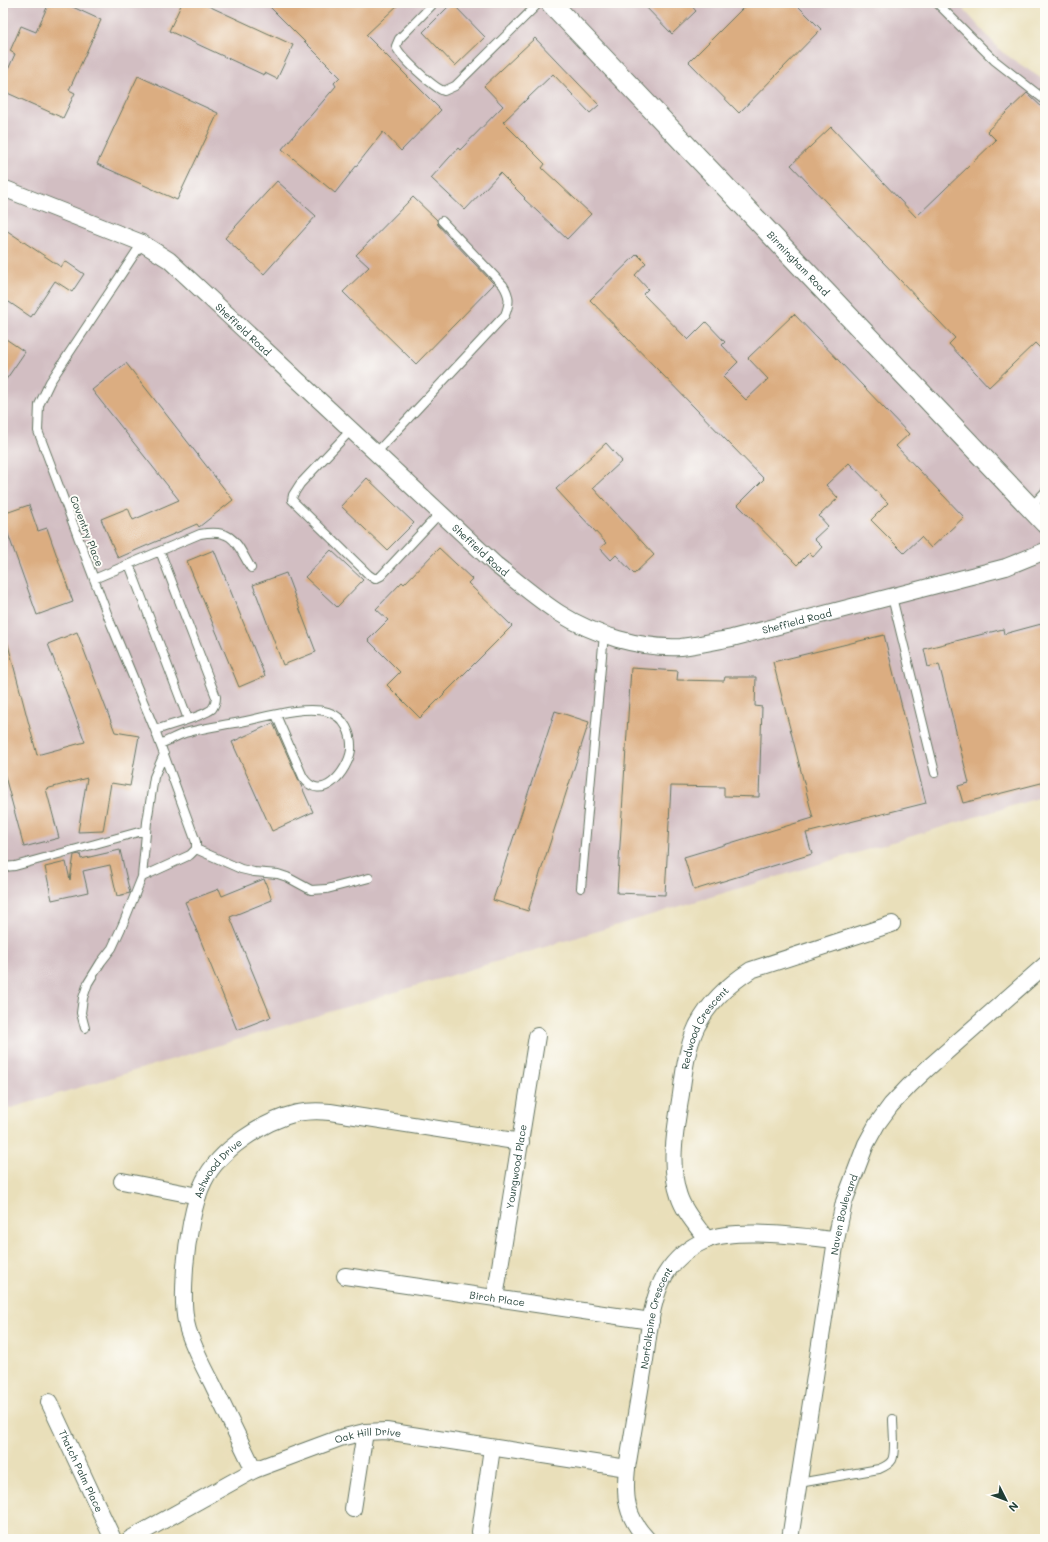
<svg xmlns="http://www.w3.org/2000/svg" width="1048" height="1542" viewBox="0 0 1048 1542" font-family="Mali,sans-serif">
	<rect width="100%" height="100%" fill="#fdfcf7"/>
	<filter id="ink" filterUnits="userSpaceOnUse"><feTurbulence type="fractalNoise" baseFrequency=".025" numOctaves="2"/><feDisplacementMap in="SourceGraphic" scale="8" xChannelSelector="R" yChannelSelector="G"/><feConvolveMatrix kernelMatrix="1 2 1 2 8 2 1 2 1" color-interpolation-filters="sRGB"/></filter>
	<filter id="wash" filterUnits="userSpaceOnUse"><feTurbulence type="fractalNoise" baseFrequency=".012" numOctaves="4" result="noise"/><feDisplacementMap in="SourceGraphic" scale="16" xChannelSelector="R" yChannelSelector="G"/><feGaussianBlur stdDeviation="0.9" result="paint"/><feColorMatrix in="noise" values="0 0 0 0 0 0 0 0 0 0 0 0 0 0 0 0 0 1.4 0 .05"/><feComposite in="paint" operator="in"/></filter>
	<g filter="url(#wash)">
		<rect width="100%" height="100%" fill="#e9dfba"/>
		<path fill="#d2bec2" d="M3,3H958L1002,52L1045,81V796L8,1109L3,1089Z"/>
		<g id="blocks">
			<path fill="#dbad81" d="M49,3H64L101,20L69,90L75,93L63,118L3,91V81L15,54L10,51L21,26L36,32Z
				M182,3H202L293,45L277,79L265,73L264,75L169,31Z
				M266,3H400L366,35L441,110L401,151L383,132L335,193L282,149L336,86L334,83L340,77Z
				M452,3L485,37L455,66L423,32Z
				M642,3H689L696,11L672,34Z
				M748,3H795L821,29L739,113L689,62Z
				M535,38L599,105L590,113L553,74L503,122L545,164L542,168L591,214L567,239L524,199L525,198L500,173L465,210L431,178L458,148L460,150L503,106L484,86Z
				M138,76L218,113L177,200L97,164Z
				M1027,93L1045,110V353L1035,343L989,387L949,344L955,338L791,165L831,127L916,217L996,140L987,131Z
				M277,181L316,216L264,274L225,238Z
				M413,197L437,220L438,225L450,238L494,284L416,364L343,292L369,267L356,255Z
				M3,228L61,267L65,261L84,274L72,292L55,281L31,317L3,298Z
				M637,254L646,263L635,275L648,289L643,294L688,340L706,322L725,342L722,345L738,362L723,377L746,400L768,379L748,358L794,314L909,434L896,446L964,517L931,548L921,537L904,553L871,520L888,503L849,463L826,485L838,498L819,516L828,526L814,539L822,547L813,557L809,553L797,565L738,505L764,479L590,300Z
				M3,337L25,352L3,384Z
				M126,363L233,500L199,527L197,524L118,558L101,519L128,508L133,520L179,500L92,390Z
				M606,443L622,461L593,488L654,555L634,574L616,555L611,560L600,548L606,543L556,489Z
				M367,478L414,523L387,550L341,506Z
				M29,505L38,531L47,528L73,602L37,615L3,520V514Z
				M439,548L472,579L468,583L512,626L420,718L387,685L400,672L368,640L388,620L376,609L402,582L404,584Z
				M214,550L265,676L239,687L187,561Z
				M331,550L363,580L337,607L305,577Z
				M286,573L316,652L283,665L253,585Z
				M1045,623V782L963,803L958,786L969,783L939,664L928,667L924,649L1003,629L1004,634Z
				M77,632L115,732L139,736L130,786L111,783L103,831L78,832L87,778L46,789L59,838L24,847L3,769V642L7,641L37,755L85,742L48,644Z
				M884,635L926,803L806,833L812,854L694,890L684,857L813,818L773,662Z
				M631,668L678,671L677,680L724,681L725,677H756L755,706L762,707L759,797L724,796V787L671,786L665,895L617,893Z
				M555,711L589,722L528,911L493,900Z
				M273,723L313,812L272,831L232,742Z
				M120,850L130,893L117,896L110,865L83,871L88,892L52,900L45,867L66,862L70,880L74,855L80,854L81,859Z
				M264,879L272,900L230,917L271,1017L237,1030L185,902L219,889L222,896Z"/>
		</g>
	</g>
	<g filter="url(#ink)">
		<use href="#blocks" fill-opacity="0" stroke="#667663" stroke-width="1"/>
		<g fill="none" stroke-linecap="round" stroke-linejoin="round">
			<g stroke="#667663" stroke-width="10">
				<path id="service" d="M434,3L399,39L396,46C399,56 434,88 444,91L455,86L539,3
					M937,3L994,60L1045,100
					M142,243L50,382L39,405L38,431L111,624L155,730L196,842V849L190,855L142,877
					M351,430L300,484L293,495L292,500L369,575L375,579L381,576L440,513
					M376,453L505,315C510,303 510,296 503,285L442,221
					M1031,507L1045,492
					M129,564L188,719
					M94,579L200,534C234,528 236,543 251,568
					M892,597L935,773
					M155,730C167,726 204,716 212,709C215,705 216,701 216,697L160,551
					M160,744C168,741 176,736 185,733C203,728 223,725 241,722C266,717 305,705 328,712C345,717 352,734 351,750C348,771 321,805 303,777L276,715
					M196,849L241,869L254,872L278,874L287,877L311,890L327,889L369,878
					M3,867L15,866L146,830
					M581,888L604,634
					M85,1028L81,1013L83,998L88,983L101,962L112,948L123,924L142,877L147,822L154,777L164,754
					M799,1483L879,1469C884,1467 889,1465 892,1460C896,1452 893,1430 893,1419"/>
			</g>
			<g stroke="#667663" stroke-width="18">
				<g id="minor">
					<path id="s1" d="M3,188L142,243L169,260L496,565C517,581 537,599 559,613C594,635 640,649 681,647C698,645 716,641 732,638L1006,567L1045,551"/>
					<path d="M122,1181L198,1196"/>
					<path id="s2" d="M707,1240C697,1226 684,1212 679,1196C668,1164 676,1127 681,1094C684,1071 687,1047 697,1026C709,1003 729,984 751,970L892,924"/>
					<path id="s3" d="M345,1276L651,1321"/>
					<path id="s4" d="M495,1298L537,1036"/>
					<path id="s5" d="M49,1402L113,1539"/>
					<path id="s6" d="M254,1470C240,1441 226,1412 212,1383C203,1366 194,1348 188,1330C182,1310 184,1288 185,1267C187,1243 193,1202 204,1181C219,1150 264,1121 297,1113C308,1111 319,1111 330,1112L521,1142"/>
					<path d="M353,1509L365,1432"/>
					<path d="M480,1532L492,1448"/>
					<path id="s7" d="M130,1539L254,1470L340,1438L365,1432L386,1431L627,1468"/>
					<path id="s8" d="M647,1539C626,1517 624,1497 627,1468C633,1432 639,1396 645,1360C649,1332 651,1300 665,1275C675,1259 689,1247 706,1240C737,1227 802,1237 836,1240"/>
					<path id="s9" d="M790,1539L836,1240L844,1202L866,1144L877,1124L891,1105L910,1085L928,1068L1045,965"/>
				</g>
			</g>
			<g stroke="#667663" stroke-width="22">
				<g id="tertiary">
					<path id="s10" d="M551,3L1045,523"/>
				</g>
			</g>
			<use href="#service" stroke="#fff" stroke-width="8"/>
			<use href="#minor" stroke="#fff" stroke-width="16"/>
			<use href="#tertiary" stroke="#fff" stroke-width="20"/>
		</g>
	</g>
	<g text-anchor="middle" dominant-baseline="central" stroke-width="4" stroke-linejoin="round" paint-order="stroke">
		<g font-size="10" fill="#1f3d34" stroke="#fdfcf7">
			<text stroke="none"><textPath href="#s10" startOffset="359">Birmingham Road</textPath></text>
			<text stroke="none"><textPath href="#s1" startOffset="283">Sheffield Road</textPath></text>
			<text transform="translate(87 531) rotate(69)">Coventry Place</text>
			<text stroke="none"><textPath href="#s1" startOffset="607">Sheffield Road</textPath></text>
			<text stroke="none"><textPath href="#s1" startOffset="955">Sheffield Road</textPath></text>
			<text stroke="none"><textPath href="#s2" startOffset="227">Redwood Crescent</textPath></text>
			<text stroke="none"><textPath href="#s4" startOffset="133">Youngwood Place</textPath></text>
			<text stroke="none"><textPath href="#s6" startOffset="325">Ashwood Drive</textPath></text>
			<text stroke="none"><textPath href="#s9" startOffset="329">Naven Boulevard</textPath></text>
			<text stroke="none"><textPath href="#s3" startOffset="154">Birch Place</textPath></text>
			<text stroke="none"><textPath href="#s8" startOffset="230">Norfolkpine Crescent</textPath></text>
			<text stroke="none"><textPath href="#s7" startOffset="262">Oak Hill Drive</textPath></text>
			<text stroke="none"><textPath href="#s5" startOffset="76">Thatch Palm Place</textPath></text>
		</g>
	</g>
	<rect width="1048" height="1542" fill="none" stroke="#fdfcf7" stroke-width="16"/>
	<g transform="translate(1006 1500) rotate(132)" stroke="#fdfcf7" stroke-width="3" paint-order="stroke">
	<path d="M0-3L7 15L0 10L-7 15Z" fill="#1f3d34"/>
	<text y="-6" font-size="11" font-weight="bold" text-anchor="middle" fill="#1f3d34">N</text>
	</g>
</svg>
